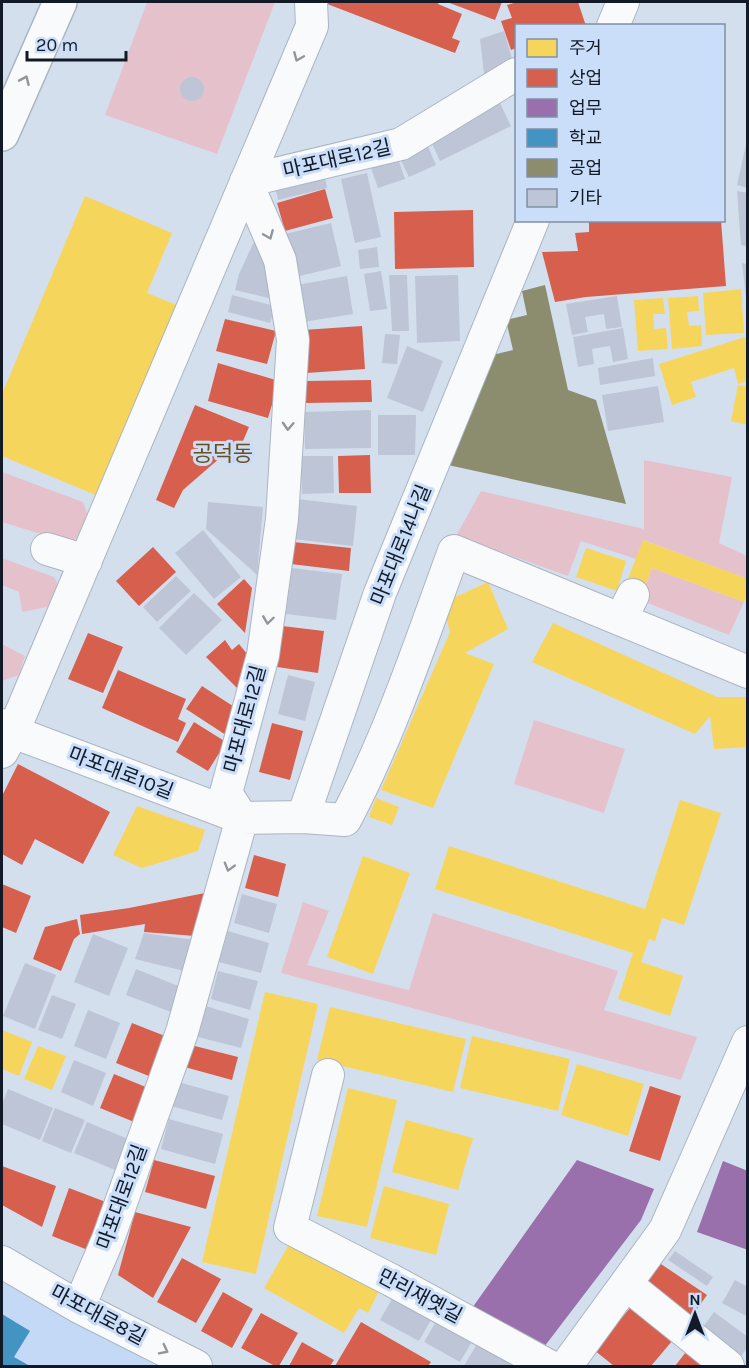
<svg xmlns="http://www.w3.org/2000/svg" width="749" height="1368" viewBox="0 0 749 1368" font-family="Karla,'Noto Sans KR',sans-serif">
	<rect width="100%" height="100%" fill="#d4dfee"/>
	<path fill="#c4d9f6" d="M2,1278L156,1366H2Z"/>
	<path fill="#e5c2cb" d="M147,2H275L217,154L105,115Z
		M644,460L732,477L719,543L747,556V579L644,540L636,559L581,541L568,576L456,536L481,491L644,529Z
		M2,472L83,502L89,518L82,537L67,542L2,522Z
		M2,558L54,577L61,589L57,605L22,612L19,592L2,585Z
		M652,568L744,602L729,635L640,600Z
		M2,644L25,656L19,675L2,681Z
		M534,720L625,749L604,813L514,784Z
		M303,902L329,911L307,965L409,990L433,913L618,971L604,1010L697,1037L681,1080L281,973Z"/>
	<path fill="#f6d55c" d="M85,196L172,233L147,293L179,306L98,496L2,456V394Z
		M741,289L744,333L706,335L703,293Z
		M698,296L699,311L687,312L689,326L701,325L702,346L672,349L668,298Z
		M663,298L665,314H653L654,329L666,328L668,349L638,351L634,300Z
		M745,337L748,343V381L738,384L734,368L691,382L696,397L672,405L659,364Z
		M738,385L748,387V425L731,421Z
		M643,540L748,579V594L744,602L652,568L640,600L623,592Z
		M586,548L626,561L617,591L576,577Z
		M488,582L508,629L465,653L494,664L433,808L381,790L450,632L442,603Z
		M553,623L717,697H748V747L714,749L710,716L695,734L532,662Z
		M376,798L399,807L392,825L369,817Z
		M680,800L721,813L684,925L662,918L655,941L649,939L641,962L683,976L670,1016L618,999L633,953L435,889L449,846L645,909Z
		M137,806L205,830L198,851L142,868L113,855Z
		M363,856L410,873L373,974L327,957Z
		M265,992L318,1004L256,1274L202,1262Z
		M330,1007L466,1039L453,1092L317,1060Z
		M2,1030L32,1042L19,1076L2,1069Z
		M472,1036L570,1059L558,1111L460,1088Z
		M38,1046L66,1056L52,1090L24,1079Z
		M577,1064L644,1084L628,1136L561,1115Z
		M348,1088L397,1100L367,1227L317,1216Z
		M406,1120L473,1138L458,1190L392,1172Z
		M384,1186L449,1204L436,1255L370,1238Z
		M291,1241L379,1291L368,1313L359,1308L344,1333L264,1288Z"/>
	<path fill="#d6604d" d="M322,2H439L438,4L462,14L452,38L460,41L455,53Z
		M447,2H502L495,20Z
		M517,2H578L586,26H516V48L511,50L501,21L512,18L507,5Z
		M325,189L333,218L285,231L277,203Z
		M473,210L474,267L395,269L394,212Z
		M589,220H721L726,286L586,297L555,302L542,252L578,251L575,233L589,232Z
		M225,319L276,331L267,364L216,351Z
		M362,326L365,369L306,373L303,330Z
		M218,363L279,381L268,418L208,401Z
		M371,380L372,402L305,403V381Z
		M195,405L249,427L234,462L221,457L183,490L174,508L156,500Z
		M370,455L371,493H339L338,456Z
		M293,542L351,548L349,571L291,564Z
		M153,547L176,572L139,606L116,581Z
		M244,579L252,588L245,633L217,604Z
		M282,626L324,631L318,673L277,667Z
		M88,633L123,647L103,693L68,679Z
		M225,640L232,650L239,644L252,660L238,689L206,657Z
		M118,670L186,699L178,719L186,723L178,742L102,708Z
		M202,686L239,710L232,739L186,709Z
		M194,722L226,742L208,771L176,752Z
		M272,723L303,731L290,780L259,772Z
		M18,764L110,812L83,864L35,839L22,865L2,854V796Z
		M254,855L286,864L278,897L245,888Z
		M2,884L31,896L16,933L2,927Z
		M205,893L195,936L144,932L145,924L82,934L80,915L129,908Z
		M77,919L80,934L74,939L61,971L33,959L45,927Z
		M132,1023L170,1038L154,1078L116,1063Z
		M187,1044L238,1057L232,1080L181,1066Z
		M114,1074L153,1090L139,1124L100,1108Z
		M650,1086L681,1096L660,1161L629,1151Z
		M154,1160L215,1176L206,1209L145,1192Z
		M2,1166L56,1186L42,1227L2,1205Z
		M69,1188L111,1204L93,1252L52,1236Z
		M135,1212L191,1227L153,1298L118,1275Z
		M182,1258L221,1279L196,1323L157,1302Z
		M658,1262L707,1295L687,1323L639,1290Z
		M223,1292L253,1309L232,1348L201,1331Z
		M637,1300L678,1334L651,1366H614L594,1350Z
		M261,1313L298,1333L279,1366H275L241,1348Z
		M361,1322L431,1362L428,1366H335Z
		M302,1342L334,1360L330,1366H289Z
		M686,1352L705,1366H675Z"/>
	<path fill="#9970ab" d="M577,1160L654,1189L641,1220L541,1351L470,1311Z
		M723,1161L748,1171V1250L697,1232Z"/>
	<path fill="#4393c3" d="M2,1314L30,1331L14,1357L30,1366H2Z"/>
	<path fill="#8c8c6e" d="M545,285L568,390L596,400L626,504L448,465L492,355L513,350L506,320L527,315L522,291Z"/>
	<path fill="#bec5d6" d="M504,31L515,69L485,83L480,39Z
		M180 89a12 12 0 1 1 24 0a12 12 0 1 1-24 0Z
		M500,103L511,126L440,161L429,137Z
		M425,140L436,165L409,177L397,152Z
		M747,140H748V188L737,185Z
		M397,156L405,179L378,188L370,165Z
		M323,167L327,188L278,200L273,178Z
		M367,173L381,237L355,243L341,179Z
		M737,191L748,193V247L741,245Z
		M331,223L341,266L296,277L285,234Z
		M258,233L276,282L272,299L235,290L239,274Z
		M377,247L379,267L360,269L358,250Z
		M742,263L748,264V297H746Z
		M381,271L387,309L370,311L364,274Z
		M389,275H407L409,331H392Z
		M458,275L460,341L417,343L415,276Z
		M347,276L353,314L303,322L297,285Z
		M232,295L275,306L270,323L228,312Z
		M617,296L622,327L606,329L604,314L585,317L588,332L572,335L566,304Z
		M623,328L628,359L613,362L610,346L592,349L594,364L578,367L573,337Z
		M385,334L400,335L397,364L382,363Z
		M407,346L443,361L423,412L387,398Z
		M653,358L655,376L600,385L598,368Z
		M658,386L664,422L608,431L602,395Z
		M371,410V448L305,449L304,412Z
		M378,415H416L415,455H378Z
		M301,456H333L334,493L302,494Z
		M297,499L357,506L353,546L293,539Z
		M208,502L263,507L257,575L206,529Z
		M203,530L241,577L214,599L175,553Z
		M292,568L342,574L336,620L286,614Z
		M176,576L191,591L157,622L143,607Z
		M194,593L222,620L186,655L159,628Z
		M288,675L315,682L305,721L278,714Z
		M242,894L277,904L269,933L234,923Z
		M228,931L269,943L261,973L219,962Z
		M144,933L194,940L184,971L135,959Z
		M93,934L128,948L109,996L74,982Z
		M25,963L56,975L35,1029L3,1016Z
		M136,969L181,987L171,1012L126,995Z
		M218,971L258,981L250,1010L211,999Z
		M52,995L76,1004L62,1039L38,1030Z
		M202,1005L249,1019L241,1048L194,1036Z
		M88,1010L120,1023L106,1059L74,1046Z
		M74,1060L106,1073L93,1106L61,1092Z
		M178,1082L229,1096L222,1120L171,1106Z
		M8,1089L53,1108L40,1140L2,1124V1104Z
		M55,1108L85,1120L71,1153L42,1141Z
		M169,1119L223,1134L215,1164L161,1149Z
		M87,1122L133,1141L120,1172L74,1153Z
		M675,1251L713,1277L707,1286L668,1260Z
		M735,1280L748,1287V1317L722,1303Z
		M397,1290L436,1311L419,1341L380,1320Z
		M714,1312L748,1337V1347L738,1360L700,1331Z
		M441,1313L477,1333L460,1362L424,1342Z
		M480,1339L530,1366H464Z"/>
	<g fill="none" stroke-linecap="round" stroke-linejoin="round">
		<g stroke="#abb5c1" stroke-width="34">
			<path id="minor" d="M613,26L623,2
				M246,181L401,144L516,74
				M47,549L86,561
				M621,619L633,595
				M2,725L13,732L242,818L303,817L380,593L533,220
				M2,752L13,732L312,26L311,2
				M303,817L345,820C390,735 421,641 454,551L748,672
				M328,1075L290,1228L391,1280L549,1366
				M2,1262L79,1307L196,1366
				M626,1284L728,1366
				M79,1307L108,1239L182,1032L242,818L226,793L263,655L282,519L293,340L280,260L246,181
				M566,1366L665,1230L748,1042"/>
		</g>
		<g stroke="#abb5c1" stroke-width="36">
			<path id="major" d="M2,134L60,2"/>
		</g>
		<use href="#minor" stroke="#f9fafc" stroke-width="32"/>
		<use href="#major" stroke="#f9fafc" stroke-width="33"/>
	</g>
	<defs><path id="oneway-chevron" d="M-2-3.5L2.5 0L-2 3.5" fill="none" stroke-width="1.6" stroke-linecap="round" stroke-linejoin="round" transform="scale(1.5)"/></defs>
	<g stroke="#91959c">
		<use href="#oneway-chevron" transform="translate(298 57) rotate(113)"/>
		<use href="#oneway-chevron" transform="translate(25 80) rotate(-66)"/>
		<use href="#oneway-chevron" transform="translate(269 235) rotate(67)"/>
		<use href="#oneway-chevron" transform="translate(288 426) rotate(93)"/>
		<use href="#oneway-chevron" transform="translate(268 620) rotate(98)"/>
		<use href="#oneway-chevron" transform="translate(229 867) rotate(106)"/>
		<use href="#oneway-chevron" transform="translate(164 1350) rotate(27)"/>
	</g>
	<g text-anchor="middle" dominant-baseline="central" stroke-width="6" stroke-linejoin="round" paint-order="stroke">
		<g font-size="20" fill="#111a26" stroke="#cadef9">
			<text transform="translate(337 159) rotate(-13)">마포대로12길</text>
			<text transform="translate(401 545) rotate(-68)">마포대로14나길</text>
			<text transform="translate(245 719) rotate(-75)">마포대로12길</text>
			<text transform="translate(121 773) rotate(21)">마포대로10길</text>
			<text transform="translate(122 1197) rotate(-70)">마포대로12길</text>
			<text transform="translate(420 1296) rotate(28)">만리재옛길</text>
			<text transform="translate(98 1315) rotate(28)">마포대로8길</text>
		</g>
		<g font-size="22" fill="#6d4d19" stroke="#cadef9">
			<text x="223" y="454">공덕동</text>
		</g>
	</g>
	<rect width="749" height="1368" fill="none" stroke="#111a26" stroke-width="6"/>
	<rect x="515" y="24" width="210" height="198" fill="#cadef9" stroke="#8090a5" stroke-width="1.5"/>
	<rect x="527" y="39" width="30" height="18" fill="#f6d55c" stroke="#8090a5" stroke-width="1.5"/>
	<text x="569" y="54" font-size="18" fill="#111a26">주거</text>
	<rect x="527" y="69" width="30" height="18" fill="#d6604d" stroke="#8090a5" stroke-width="1.5"/>
	<text x="569" y="84" font-size="18" fill="#111a26">상업</text>
	<rect x="527" y="99" width="30" height="18" fill="#9970ab" stroke="#8090a5" stroke-width="1.5"/>
	<text x="569" y="114" font-size="18" fill="#111a26">업무</text>
	<rect x="527" y="129" width="30" height="18" fill="#4393c3" stroke="#8090a5" stroke-width="1.5"/>
	<text x="569" y="144" font-size="18" fill="#111a26">학교</text>
	<rect x="527" y="159" width="30" height="18" fill="#8c8c6e" stroke="#8090a5" stroke-width="1.5"/>
	<text x="569" y="174" font-size="18" fill="#111a26">공업</text>
	<rect x="527" y="189" width="30" height="18" fill="#bec5d6" stroke="#8090a5" stroke-width="1.5"/>
	<text x="569" y="204" font-size="18" fill="#111a26">기타</text>
	<g transform="translate(695 1314)" stroke="#cadef9" stroke-width="4.5" paint-order="stroke">
	<path d="M0-4.5L10 22L0 15L-10 22Z" fill="#111a26"/>
	<text y="-9" font-size="16" font-weight="bold" text-anchor="middle" fill="#111a26">N</text>
	</g>
	<path d="M27 51v9h99v-9" fill="none" stroke="#111a26" stroke-width="3"/>
	<text x="36" y="51" font-size="18" fill="#111a26" stroke="#cadef9" stroke-width="4.5" paint-order="stroke">20 m</text>
</svg>
